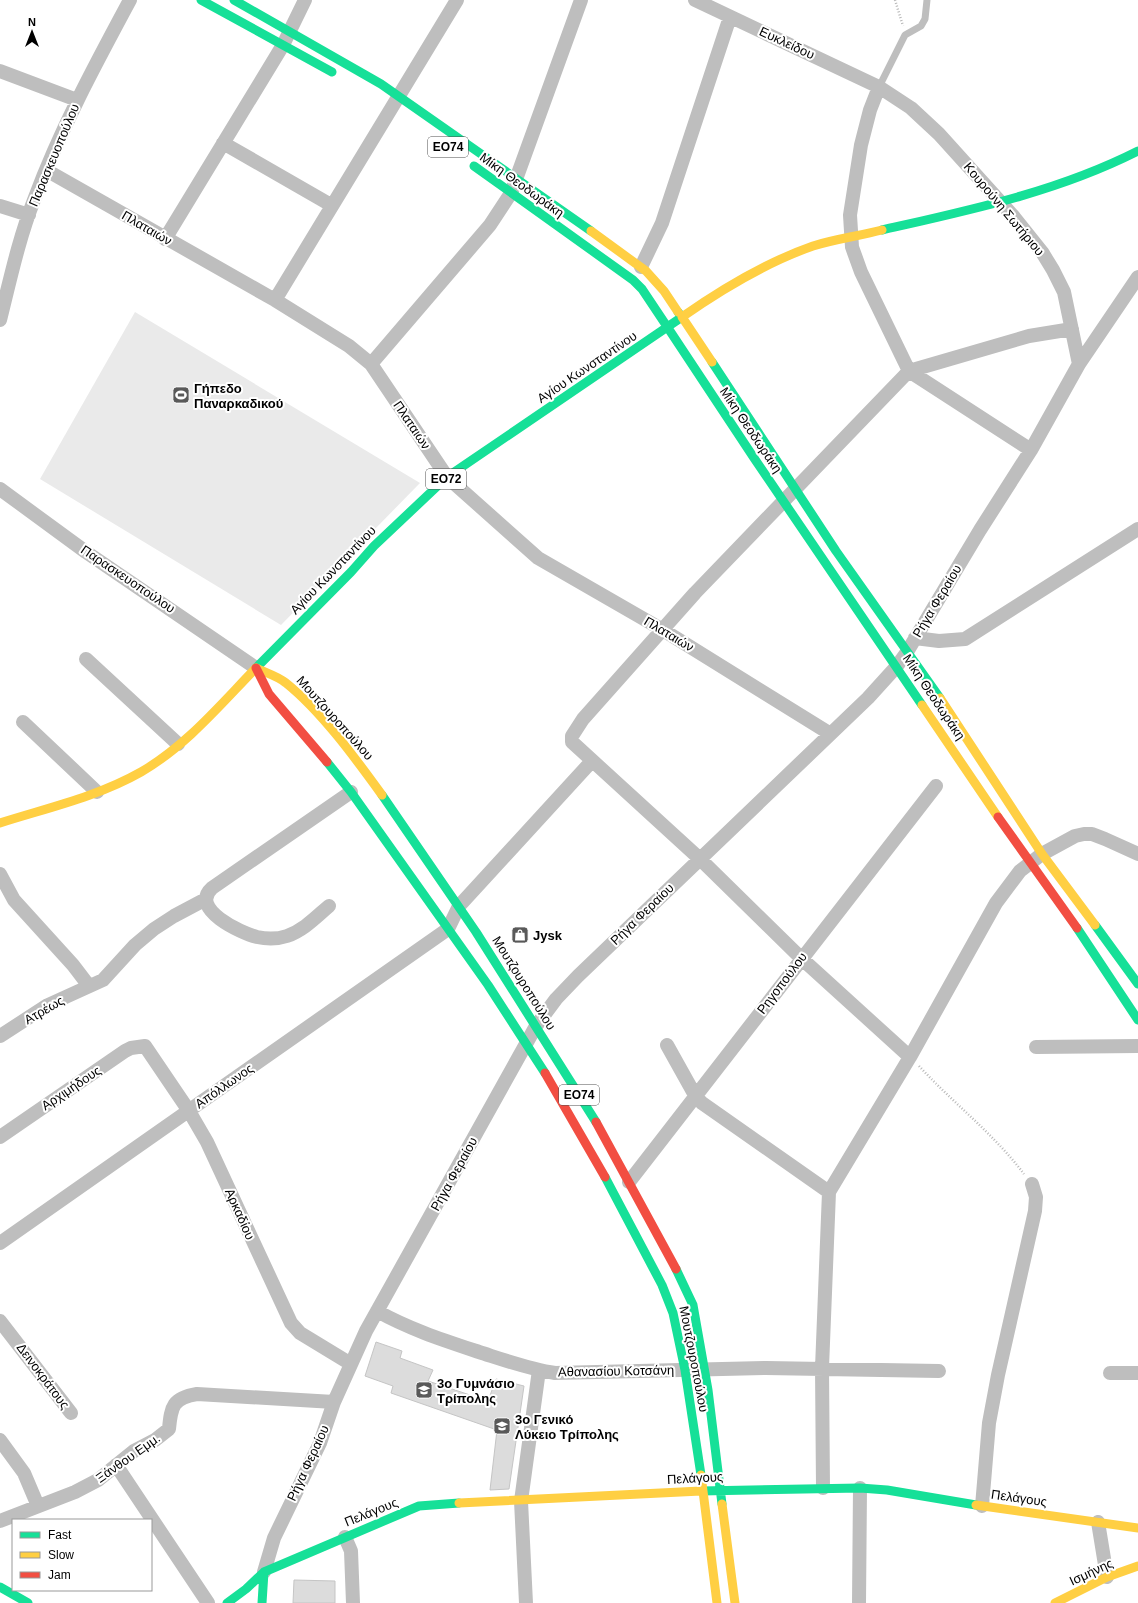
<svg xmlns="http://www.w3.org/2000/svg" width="1138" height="1603" viewBox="0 0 1138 1603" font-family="Arial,sans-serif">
	<rect width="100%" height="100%" fill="#fff"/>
	<path fill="#eaeaea" d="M135,312L420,483L281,625L40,479Z"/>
	<path fill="#dcdcdc" stroke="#c5c5c5" d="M376,1342L402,1351L400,1358L433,1370L428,1381L488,1401L496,1379L524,1386L509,1489L490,1490L497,1430L391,1393L393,1386L365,1376Z
		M294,1580L335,1581V1603H293Z"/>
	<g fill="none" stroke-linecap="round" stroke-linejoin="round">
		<path stroke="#b8b8b8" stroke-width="2.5" stroke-dasharray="1 2" stroke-linecap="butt" d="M895,0L903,26
			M919,1066C953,1103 993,1133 1024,1174"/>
		<path stroke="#bebebe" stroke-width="7" d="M879,87L905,35L921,26L925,19L927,0"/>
		<path stroke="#bebebe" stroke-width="14" d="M695,0L879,87L911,108L939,134L1014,217L1042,252L1053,270L1064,292L1079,364
			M0,71L77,100
			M879,87L870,110L861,145L850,215L852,247L861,272L909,371L1031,450
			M223,143L331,205
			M46,170L275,300L349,346L371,364L447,477L538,558L663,630L829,733
			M0,206L29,215
			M165,239L283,45L305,0
			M641,267L662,223L730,17
			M275,300L457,0
			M0,320C10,280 19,238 34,200C60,130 95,65 130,0
			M371,364L490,225L511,193L581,0
			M0,489L86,552L256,668
			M915,638L939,641L965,639L1138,529
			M86,659L178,744
			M23,722L97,792
			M0,874L14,900L73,965L89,986
			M329,906C316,917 304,930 287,936C278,939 266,939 257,937C241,933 189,909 212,888L351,792
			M0,1036L48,1005L103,980L135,945L154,929L174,916L206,899
			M667,1045L696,1097L702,1103L829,1192
			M1036,1047L1138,1046
			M910,1057L996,903L1020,871L1042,854L1075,836L1084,834H1092L1105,839L1138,854
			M0,1137L125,1051L131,1048L145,1046L189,1111L207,1142L291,1323L300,1333L351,1364
			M629,1182L936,786
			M0,1243L448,929L459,906L591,762
			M377,1311C409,1329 443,1340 479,1352C504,1360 529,1369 555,1373L766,1368L939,1371
			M0,1321L71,1413
			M1110,1373H1138
			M0,1440L24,1473L38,1506
			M116,1465L208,1603
			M823,1488L822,1368L829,1192L910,1057L801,958L700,859L572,742V736L583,719L695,593L909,371L1029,336L1072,329
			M982,1506L989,1423L998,1375L1035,1211L1036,1197L1032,1184
			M0,1521L75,1492L98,1480L134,1451L155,1440L169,1429C171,1406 173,1398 197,1394L334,1402
			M1098,1522L1107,1577
			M345,1537L351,1551L353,1603
			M264,1572L274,1538L320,1443L334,1402L366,1331L536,1026L556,999L578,976L868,698L897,666L907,652L980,530L1031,450L1079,364L1138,277
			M526,1603L521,1501L539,1370
			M859,1603L860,1488"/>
		<path stroke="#16e098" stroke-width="9" d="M201,0L332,72
			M234,0L381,84L591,231
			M474,166L633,280L642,289L668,328
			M882,230C970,210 1057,192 1138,151
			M668,328L754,458L922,705
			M712,362L836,551L940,698
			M256,668L351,572L374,546L447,477L682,317L678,312
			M327,762L351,792L488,985L545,1073
			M382,795L476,932L596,1122
			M1095,925L1138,984
			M1077,928L1138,1020
			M605,1177L662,1285L673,1313L685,1370L701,1475
			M676,1269L693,1305L708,1390L722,1504
			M701,1491L860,1488L887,1490L976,1505
			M0,1587L28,1603
			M227,1603L246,1589L264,1572L419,1506L459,1503
			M262,1603L264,1572"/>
		<path stroke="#ffcf43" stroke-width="9" d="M591,231L646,271L664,291L678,312
			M712,362L682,317C722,289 767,262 813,246C835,239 859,236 882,230
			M256,668C266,673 278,676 286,683C321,711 356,759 382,795
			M940,698L1042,854L1095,925
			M922,705L998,817
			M0,823C47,808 97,797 141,772C186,746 220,705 256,668
			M701,1475L717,1603
			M459,1503L701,1491
			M722,1504L735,1603
			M976,1505L1138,1528
			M1055,1603L1107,1577L1138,1566"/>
		<path stroke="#f24e42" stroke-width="9" d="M256,668L269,694L327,762
			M998,817L1077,928
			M545,1073L605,1177
			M596,1122L676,1269"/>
	</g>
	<defs>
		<g id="stadium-square" transform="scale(0.9)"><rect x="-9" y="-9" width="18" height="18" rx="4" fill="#595959" stroke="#fff"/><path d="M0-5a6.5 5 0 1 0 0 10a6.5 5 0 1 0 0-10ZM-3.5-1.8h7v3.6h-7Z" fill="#fff"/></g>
		<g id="shop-square" transform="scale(0.9)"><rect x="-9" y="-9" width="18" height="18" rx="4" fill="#595959" stroke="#fff"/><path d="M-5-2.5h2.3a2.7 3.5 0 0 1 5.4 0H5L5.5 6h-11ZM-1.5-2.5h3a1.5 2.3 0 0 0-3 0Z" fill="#fff"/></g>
		<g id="school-square" transform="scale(0.9)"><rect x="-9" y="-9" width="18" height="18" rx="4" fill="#595959" stroke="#fff"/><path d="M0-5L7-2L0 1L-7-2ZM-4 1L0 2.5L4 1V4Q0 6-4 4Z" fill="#fff"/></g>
	</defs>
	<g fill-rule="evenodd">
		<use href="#stadium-square" x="181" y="395"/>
		<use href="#shop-square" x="520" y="935"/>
		<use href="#school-square" x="424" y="1390"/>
		<use href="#school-square" x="502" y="1426"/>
	</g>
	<g text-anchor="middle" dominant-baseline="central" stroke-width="4" stroke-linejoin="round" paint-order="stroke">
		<g fill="#fff" stroke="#4c4c4c" stroke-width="1">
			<rect x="428" y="137" width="40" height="20" rx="3"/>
			<rect x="426" y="469" width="40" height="20" rx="3"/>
			<rect x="559" y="1085" width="40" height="20" rx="3"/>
		</g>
		<g font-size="12" font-weight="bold" fill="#000">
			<text x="448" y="147">ΕΟ74</text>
			<text x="446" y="479">ΕΟ72</text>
			<text x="579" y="1095">ΕΟ74</text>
		</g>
		<g font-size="13" fill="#000" stroke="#fff">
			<text transform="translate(787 43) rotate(25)">Ευκλείδου</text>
			<text transform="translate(54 155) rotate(-67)">Παρασκευοπούλου</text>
			<text transform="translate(522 185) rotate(36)">Μίκη Θεοδωράκη</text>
			<text transform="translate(1004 209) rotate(50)">Κουρούνη Σωτήριου</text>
			<text transform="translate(147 228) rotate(30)">Πλαταιών</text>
			<text transform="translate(587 367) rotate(-34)">Αγίου Κωνσταντίνου</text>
			<text transform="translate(412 425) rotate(56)">Πλαταιών</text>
			<text transform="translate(751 430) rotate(56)">Μίκη Θεοδωράκη</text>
			<text transform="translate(333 570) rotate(-46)">Αγίου Κωνσταντίνου</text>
			<text transform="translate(128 579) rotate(34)">Παρασκευοπούλου</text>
			<text transform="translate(937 601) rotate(-59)">Ρήγα Φεραίου</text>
			<text transform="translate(669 634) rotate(31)">Πλαταιών</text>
			<text transform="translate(934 697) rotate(56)">Μίκη Θεοδωράκη</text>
			<text transform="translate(335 718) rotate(48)">Μουτζουροπούλου</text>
			<text transform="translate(642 914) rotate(-44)">Ρήγα Φεραίου</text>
			<text transform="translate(524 983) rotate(58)">Μουτζουροπούλου</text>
			<text transform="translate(782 983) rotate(-53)">Ρηγοπούλου</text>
			<text transform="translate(44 1010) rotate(-30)">Ατρέως</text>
			<text transform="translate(224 1086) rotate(-35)">Απόλλωνος</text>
			<text transform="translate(71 1088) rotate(-34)">Αρχιμήδους</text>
			<text transform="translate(454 1174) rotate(-61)">Ρήγα Φεραίου</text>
			<text transform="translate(240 1214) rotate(66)">Αρκαδίου</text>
			<text transform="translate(694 1359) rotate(79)">Μουτζουροπούλου</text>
			<text transform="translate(616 1371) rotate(-1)">Αθανασίου Κοτσάνη</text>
			<text transform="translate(43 1376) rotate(53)">Δεινοκράτους</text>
			<text transform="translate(128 1458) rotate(-35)">Ξάνθου Εμμ.</text>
			<text transform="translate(308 1463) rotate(-65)">Ρήγα Φεραίου</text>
			<text transform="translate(695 1478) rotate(-3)">Πελάγους</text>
			<text transform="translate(1019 1498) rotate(8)">Πελάγους</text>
			<text transform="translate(371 1512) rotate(-22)">Πελάγους</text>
			<text transform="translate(1091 1572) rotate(-25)">Ισμήνης</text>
		</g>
		<g font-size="13" font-weight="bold" fill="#000" stroke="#fff" text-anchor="start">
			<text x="194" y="388">Γήπεδο<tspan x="194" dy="15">Παναρκαδικού</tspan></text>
			<text x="533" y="935">Jysk</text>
			<text x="437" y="1383">3ο Γυμνάσιο<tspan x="437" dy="15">Τρίπολης</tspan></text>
			<text x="515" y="1419">3ο Γενικό<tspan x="515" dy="15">Λύκειο Τρίπολης</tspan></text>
		</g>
	</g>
	<rect x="12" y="1519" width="140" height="72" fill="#ffffff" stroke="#999999"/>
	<rect x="20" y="1532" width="20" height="6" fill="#16e098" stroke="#999999"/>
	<text x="48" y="1539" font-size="12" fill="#000000">Fast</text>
	<rect x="20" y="1552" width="20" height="6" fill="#ffcf43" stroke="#999999"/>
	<text x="48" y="1559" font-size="12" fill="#000000">Slow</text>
	<rect x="20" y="1572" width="20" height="6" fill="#f24e42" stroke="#999999"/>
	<text x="48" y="1579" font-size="12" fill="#000000">Jam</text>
	<g transform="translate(32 32)" stroke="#ffffff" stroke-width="3" paint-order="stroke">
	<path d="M0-3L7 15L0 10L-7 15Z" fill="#000000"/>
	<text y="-6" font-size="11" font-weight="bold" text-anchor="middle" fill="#000000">N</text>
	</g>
</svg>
